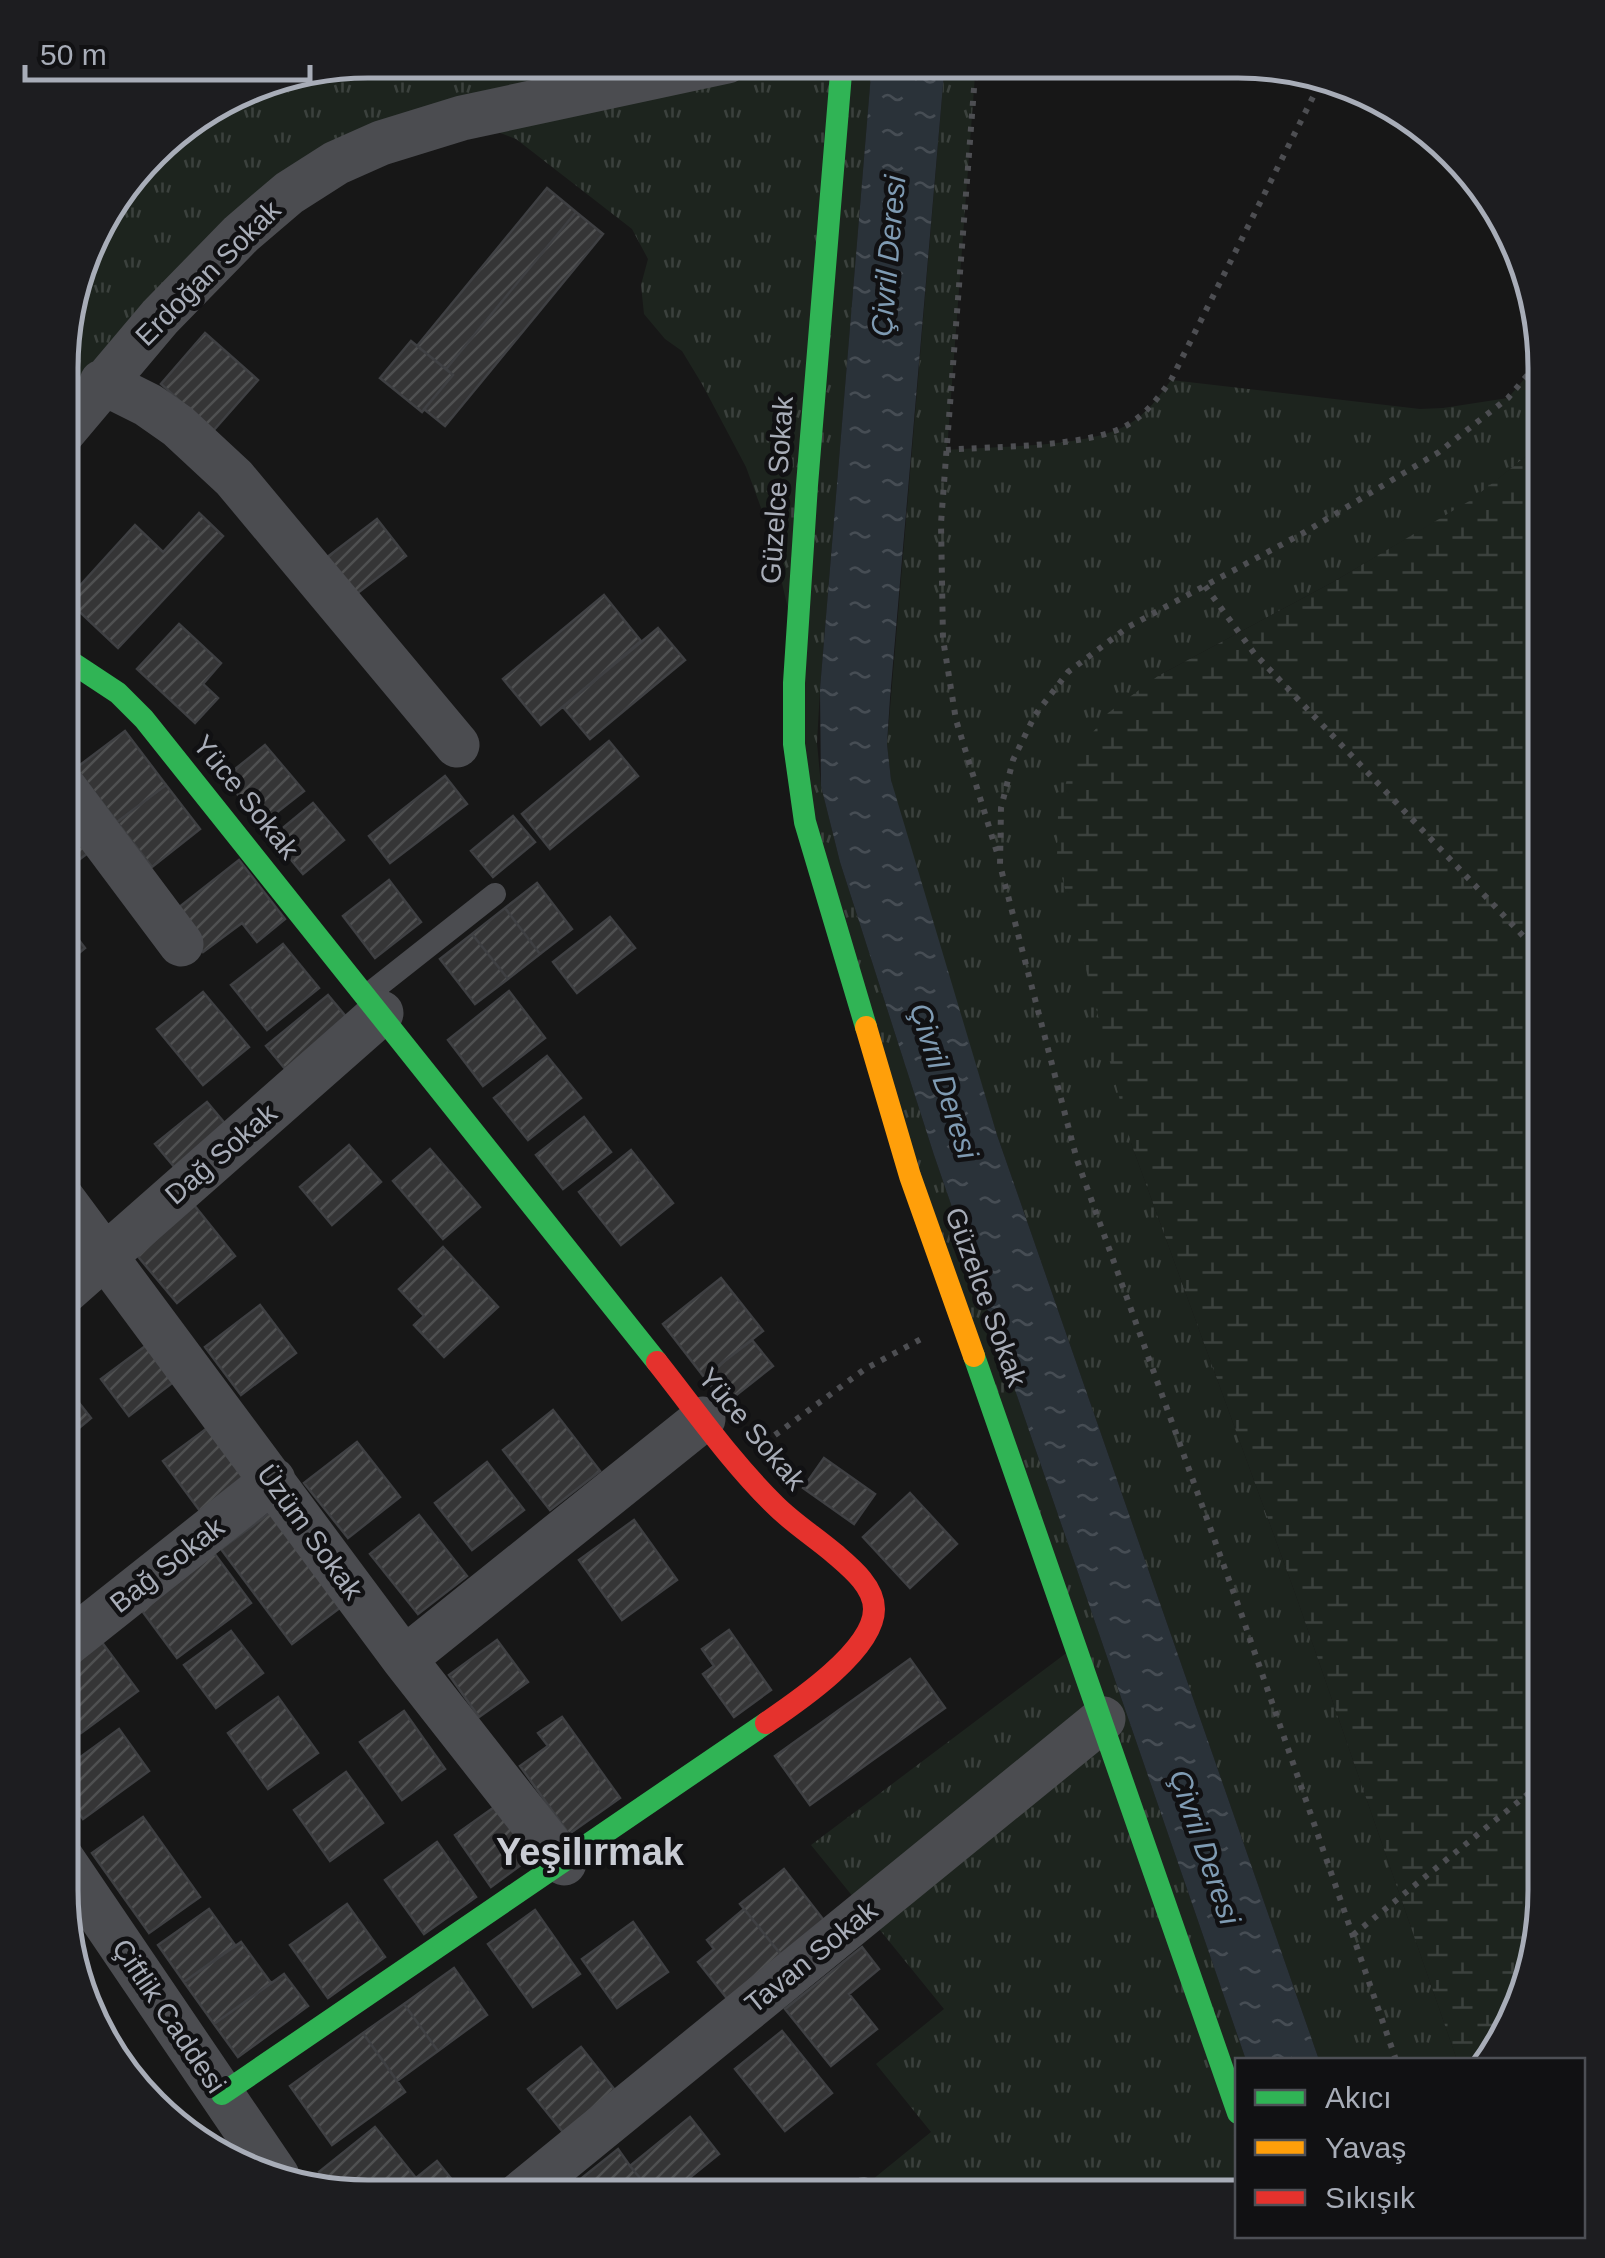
<svg xmlns="http://www.w3.org/2000/svg" width="1605" height="2258" viewBox="0 0 1605 2258" font-family="Arial,sans-serif">
	<defs>
		<pattern id="grass-tufts" width="24" height="20" patternUnits="userSpaceOnUse" patternTransform="scale(2.5)"><rect width="24" height="20" fill="#1d241e"/><path d="M3 7l-1-3M5 7V3M7 7l1-3M15 17l-1-3M17 17v-4M19 17l1-3" fill="none" stroke="#3b413d"/></pattern>
		<pattern id="wetland-marsh" width="20" height="14" patternUnits="userSpaceOnUse" patternTransform="scale(2.5)"><rect width="20" height="14" fill="#1d241e"/><path d="M1 5h8M5 5V1M11 12h8M15 12V8" fill="none" stroke="#3b413d"/></pattern>
		<pattern id="water-ripples" width="26" height="14" patternUnits="userSpaceOnUse" patternTransform="scale(2.5)"><rect width="26" height="14" fill="#2a3239"/><path d="M2 4q2-2 4 0t4 0M15 11q2-2 4 0t4 0" fill="none" stroke="#464d54"/></pattern>
		<pattern id="building-hatch" width="6" height="6" patternUnits="userSpaceOnUse" patternTransform="scale(2.5)"><rect width="6" height="6" fill="#353536"/><path d="M-1 1l2-2M0 6l6-6M5 7l2-2" fill="none" stroke="#4f5051"/></pattern>
	</defs>
	<rect width="100%" height="100%" fill="#171717"/>
	<path fill="url(#grass-tufts)" d="M368,60L872,62L820,689L817,743L821,786L840,862L934,1155L1246,2060H1238L1237,2198L851,2197L931,2132L876,2064L944,2009L811,1845L1077,1645L910,1176L816,869L798,787L794,744L797,648L771,535L746,467L702,384L682,351L665,339L644,314L641,285L648,259L632,229L516,139L462,118L381,143L336,163L289,193L241,234L160,317L63,431V327L101,214L165,136L268,77Z
		M945,62H976L947,450C995,446 1087,448 1127,425C1146,415 1159,397 1171,380L1420,409L1443,408L1508,398L1543,357L1545,441L1472,500L1333,582L1158,676L1131,1143L1295,1593L1457,2060H1319L997,1135L902,825L891,780L887,744Z"/>
	<path fill="url(#wetland-marsh)" d="M1545,441L1544,1911L1493,2060H1457L1295,1593L1131,1143L1057,858L1058,815L1067,779L1083,745L1108,713L1158,676L1333,582L1471,500Z"/>
	<path fill="url(#water-ripples)" d="M872,62H945L890,698L887,744L891,780L997,1135L1319,2060H1246L934,1155L840,862L821,786L820,689Z"/>
	<path fill="url(#building-hatch)" stroke="#3f4043" stroke-width="2.5" d="M547,188L576,212L446,369L417,346Z
		M576,212L603,234L445,426L424,409L453,375L446,369Z
		M205,333L258,380L213,431L161,384Z
		M411,341L453,375L422,412L380,378Z
		M199,513L223,536L118,648L67,600L135,525L163,552Z
		M377,519L406,556L355,595L326,558Z
		M604,595L641,641L541,725L503,679Z
		M179,624L221,663L203,684L218,698L195,723L137,669Z
		M658,628L685,660L590,739L563,707Z
		M125,731L166,785L117,822L76,768Z
		M609,741L638,776L550,849L522,814Z
		M265,745L304,791L262,824L224,778Z
		M445,776L467,804L390,863L369,836Z
		M166,785L200,829L152,867L117,822Z
		M313,803L344,840L303,874L272,837Z
		M513,816L535,842L493,877L471,851Z
		M70,820L92,850L72,865L62,852V826Z
		M239,860L285,919L257,942L242,923L203,952L173,912Z
		M389,880L421,922L375,958L343,916Z
		M537,883L572,929L540,954L505,908Z
		M505,908L540,954L508,979L472,934Z
		M610,917L635,948L577,993L553,962Z
		M62,918L85,948L62,967Z
		M472,934L508,979L475,1004L440,959Z
		M283,944L319,988L267,1030L231,985Z
		M509,991L545,1038L483,1086L448,1040Z
		M203,992L249,1047L203,1085L157,1029Z
		M328,995L348,1019L286,1070L266,1046Z
		M547,1056L581,1098L528,1140L494,1098Z
		M207,1102L228,1127L176,1169L155,1144Z
		M584,1117L611,1152L563,1189L536,1155Z
		M349,1145L381,1182L332,1225L300,1187Z
		M430,1149L480,1207L443,1239L393,1181Z
		M631,1150L673,1203L621,1245L579,1192Z
		M194,1205L235,1256L177,1303L135,1253Z
		M61,1235L76,1252L61,1264Z
		M443,1247L498,1307L444,1357L414,1325L424,1316L399,1289Z
		M721,1278L763,1331L704,1377L663,1324Z
		M260,1305L296,1353L241,1395L205,1347Z
		M752,1340L773,1366L725,1404L704,1377Z
		M148,1344L176,1380L129,1416L101,1379Z
		M61,1380L91,1418L61,1443Z
		M553,1410L600,1471L550,1510L503,1450Z
		M210,1426L246,1476L200,1511L163,1461Z
		M357,1442L400,1497L348,1538L304,1483Z
		M824,1458L875,1494L854,1524L803,1488Z
		M487,1462L524,1510L472,1550L435,1503Z
		M910,1493L957,1544L910,1588L863,1537Z
		M271,1512L341,1607L292,1644L221,1549Z
		M419,1515L467,1576L418,1614L370,1554Z
		M634,1520L677,1580L622,1620L579,1560Z
		M214,1553L251,1603L177,1658L140,1608Z
		M729,1630L771,1690L734,1717L703,1674L714,1666L702,1649Z
		M231,1631L263,1673L216,1708L184,1665Z
		M98,1637L138,1691L81,1733L60,1706V1665Z
		M497,1640L528,1682L479,1717L449,1675Z
		M910,1659L945,1708L810,1805L775,1756Z
		M278,1697L318,1753L268,1789L228,1733Z
		M404,1711L445,1769L402,1800L360,1742Z
		M562,1717L620,1798L569,1834L520,1766L548,1746L538,1733Z
		M119,1729L149,1771L83,1819L60,1786V1772Z
		M346,1772L383,1823L330,1861L294,1810Z
		M500,1803L536,1854L491,1887L455,1835Z
		M143,1817L200,1897L149,1933L92,1853Z
		M437,1842L476,1897L424,1934L385,1880Z
		M784,1869L826,1923L783,1957L740,1904Z
		M347,1904L385,1957L328,1998L290,1945Z
		M209,1909L235,1945L184,1982L158,1945Z
		M744,1909L783,1957L729,2001L698,1962L714,1949L707,1940Z
		M535,1910L580,1974L533,2007L488,1944Z
		M633,1922L668,1972L617,2008L582,1959Z
		M241,1942L271,1983L214,2024L184,1982Z
		M862,1947L879,1969L849,1994L877,2029L831,2066L785,2009Z
		M454,1968L487,2015L438,2051L404,2004Z
		M284,1974L308,2006L238,2057L214,2024Z
		M404,2004L438,2051L397,2081L363,2033Z
		M782,2031L832,2093L785,2131L735,2069Z
		M363,2033L405,2092L332,2145L290,2086Z
		M581,2047L618,2094L566,2136L528,2089Z
		M690,2117L719,2154L667,2196H655L630,2166Z
		M375,2127L416,2178L395,2196L337,2195L319,2172Z
		M618,2149L630,2166L655,2196H589L577,2182Z
		M437,2161L465,2196H395L416,2178Z"/>
	<g fill="none" stroke-linecap="round" stroke-linejoin="round">
		<path stroke="#4d4e52" stroke-width="6" stroke-dasharray="5 8" stroke-linecap="butt" d="M976,62L941,523L943,639L956,720L999,859
			M946,450C994,446 1090,448 1129,424C1147,413 1159,397 1171,380L1321,81
			M1205,586L1254,653L1545,959
			M775,1435L865,1369L923,1338
			M1353,1935L1544,1781
			M1396,2060L1241,1613L1077,1160L1000,865L1001,808L1013,760L1035,715L1068,672L1128,627L1305,532L1439,452L1508,398L1543,357"/>
		<path stroke="#4b4c50" stroke-width="22" d="M367,995L495,894
			M851,2197L863,2188"/>
		<path stroke="#4b4c50" stroke-width="45" d="M102,382L148,405L178,426L234,478L457,745
			M63,432L160,317L241,234L289,193L336,163L381,143L462,118L727,61
			M62,785L181,944
			M61,1197L404,1659L564,1863
			M61,1295L381,1013
			M60,1649L273,1480
			M404,1659L703,1419
			M60,1856L277,2176
			M518,2196L1103,1719"/>
		<path stroke="#30b455" stroke-width="22" d="M842,61L807,485L794,683V744L805,822L866,1027
			M62,656L118,693L144,719L657,1362
			M974,1356L1238,2113
			M222,2094L766,1723"/>
		<path stroke="#ff9f0a" stroke-width="22" d="M866,1027L910,1176L974,1356"/>
		<path stroke="#e5322d" stroke-width="22" d="M657,1362C695,1410 731,1462 775,1505C793,1523 815,1537 835,1554C850,1567 874,1586 874,1609C874,1650 797,1702 766,1723"/>
		<path stroke="#4b4c4f" stroke-width="8" stroke-dasharray="12 10" stroke-linecap="butt" d="M89,2017L112,2049"/>
	</g>
	<g text-anchor="middle" dominant-baseline="central" stroke-width="9" stroke-linejoin="round" paint-order="stroke">
		<g font-size="28" fill="#a8adb8" stroke="#111113">
			<text transform="translate(208 273) rotate(-45)">Erdoğan Sokak</text>
			<text transform="translate(777 490) rotate(-86)">Güzelce Sokak</text>
			<text transform="translate(246 797) rotate(51)">Yüce Sokak</text>
			<text transform="translate(221 1154) rotate(-41)">Dağ Sokak</text>
			<text transform="translate(986 1297) rotate(70)">Güzelce Sokak</text>
			<text transform="translate(752 1429) rotate(50)">Yüce Sokak</text>
			<text transform="translate(310 1532) rotate(54)">Üzüm Sokak</text>
			<text transform="translate(167 1565) rotate(-38)">Bağ Sokak</text>
			<text transform="translate(811 1957) rotate(-39)">Tavan Sokak</text>
			<text transform="translate(169 2016) rotate(56)">Çiftlik Caddesi</text>
		</g>
		<g font-size="30" font-style="italic" fill="#7f9bb3" stroke="#111113">
			<text transform="translate(888 256) rotate(-85)">Çivril Deresi</text>
			<text transform="translate(944 1081) rotate(72)">Çivril Deresi</text>
			<text transform="translate(1205 1847) rotate(71)">Çivril Deresi</text>
		</g>
		<g font-size="38" font-weight="bold" fill="#c9ccd4" stroke="#111113">
			<text x="590" y="1852">Yeşilırmak</text>
		</g>
	</g>
	<path d="M0 0H1605V2258H0ZM368 78H1238A290 290 0 0 1 1528 368V1890A290 290 0 0 1 1238 2180H368A290 290 0 0 1 78 1890V368A290 290 0 0 1 368 78Z" fill="#1d1d20" fill-rule="evenodd"/>
	<path fill="none" stroke="#a8adb8" stroke-width="5" d="M368 78H1238A290 290 0 0 1 1528 368V1890A290 290 0 0 1 1238 2180H368A290 290 0 0 1 78 1890V368A290 290 0 0 1 368 78Z"/>
	<rect x="1235" y="2058" width="350" height="180" fill="#111113" stroke="#4d4f55" stroke-width="2.5"/>
	<rect x="1255" y="2090" width="50" height="15" fill="#30b455" stroke="#4d4f55" stroke-width="2.5"/>
	<text x="1325" y="2108" font-size="30" fill="#a8adb8">Akıcı</text>
	<rect x="1255" y="2140" width="50" height="15" fill="#ff9f0a" stroke="#4d4f55" stroke-width="2.5"/>
	<text x="1325" y="2158" font-size="30" fill="#a8adb8">Yavaş</text>
	<rect x="1255" y="2190" width="50" height="15" fill="#e5322d" stroke="#4d4f55" stroke-width="2.5"/>
	<text x="1325" y="2208" font-size="30" fill="#a8adb8">Sıkışık</text>
	<path d="M25 65v15h285v-15" fill="none" stroke="#a8adb8" stroke-width="5"/>
	<text x="40" y="65" font-size="30" fill="#a8adb8" stroke="#111113" stroke-width="8" paint-order="stroke">50 m</text>
</svg>
